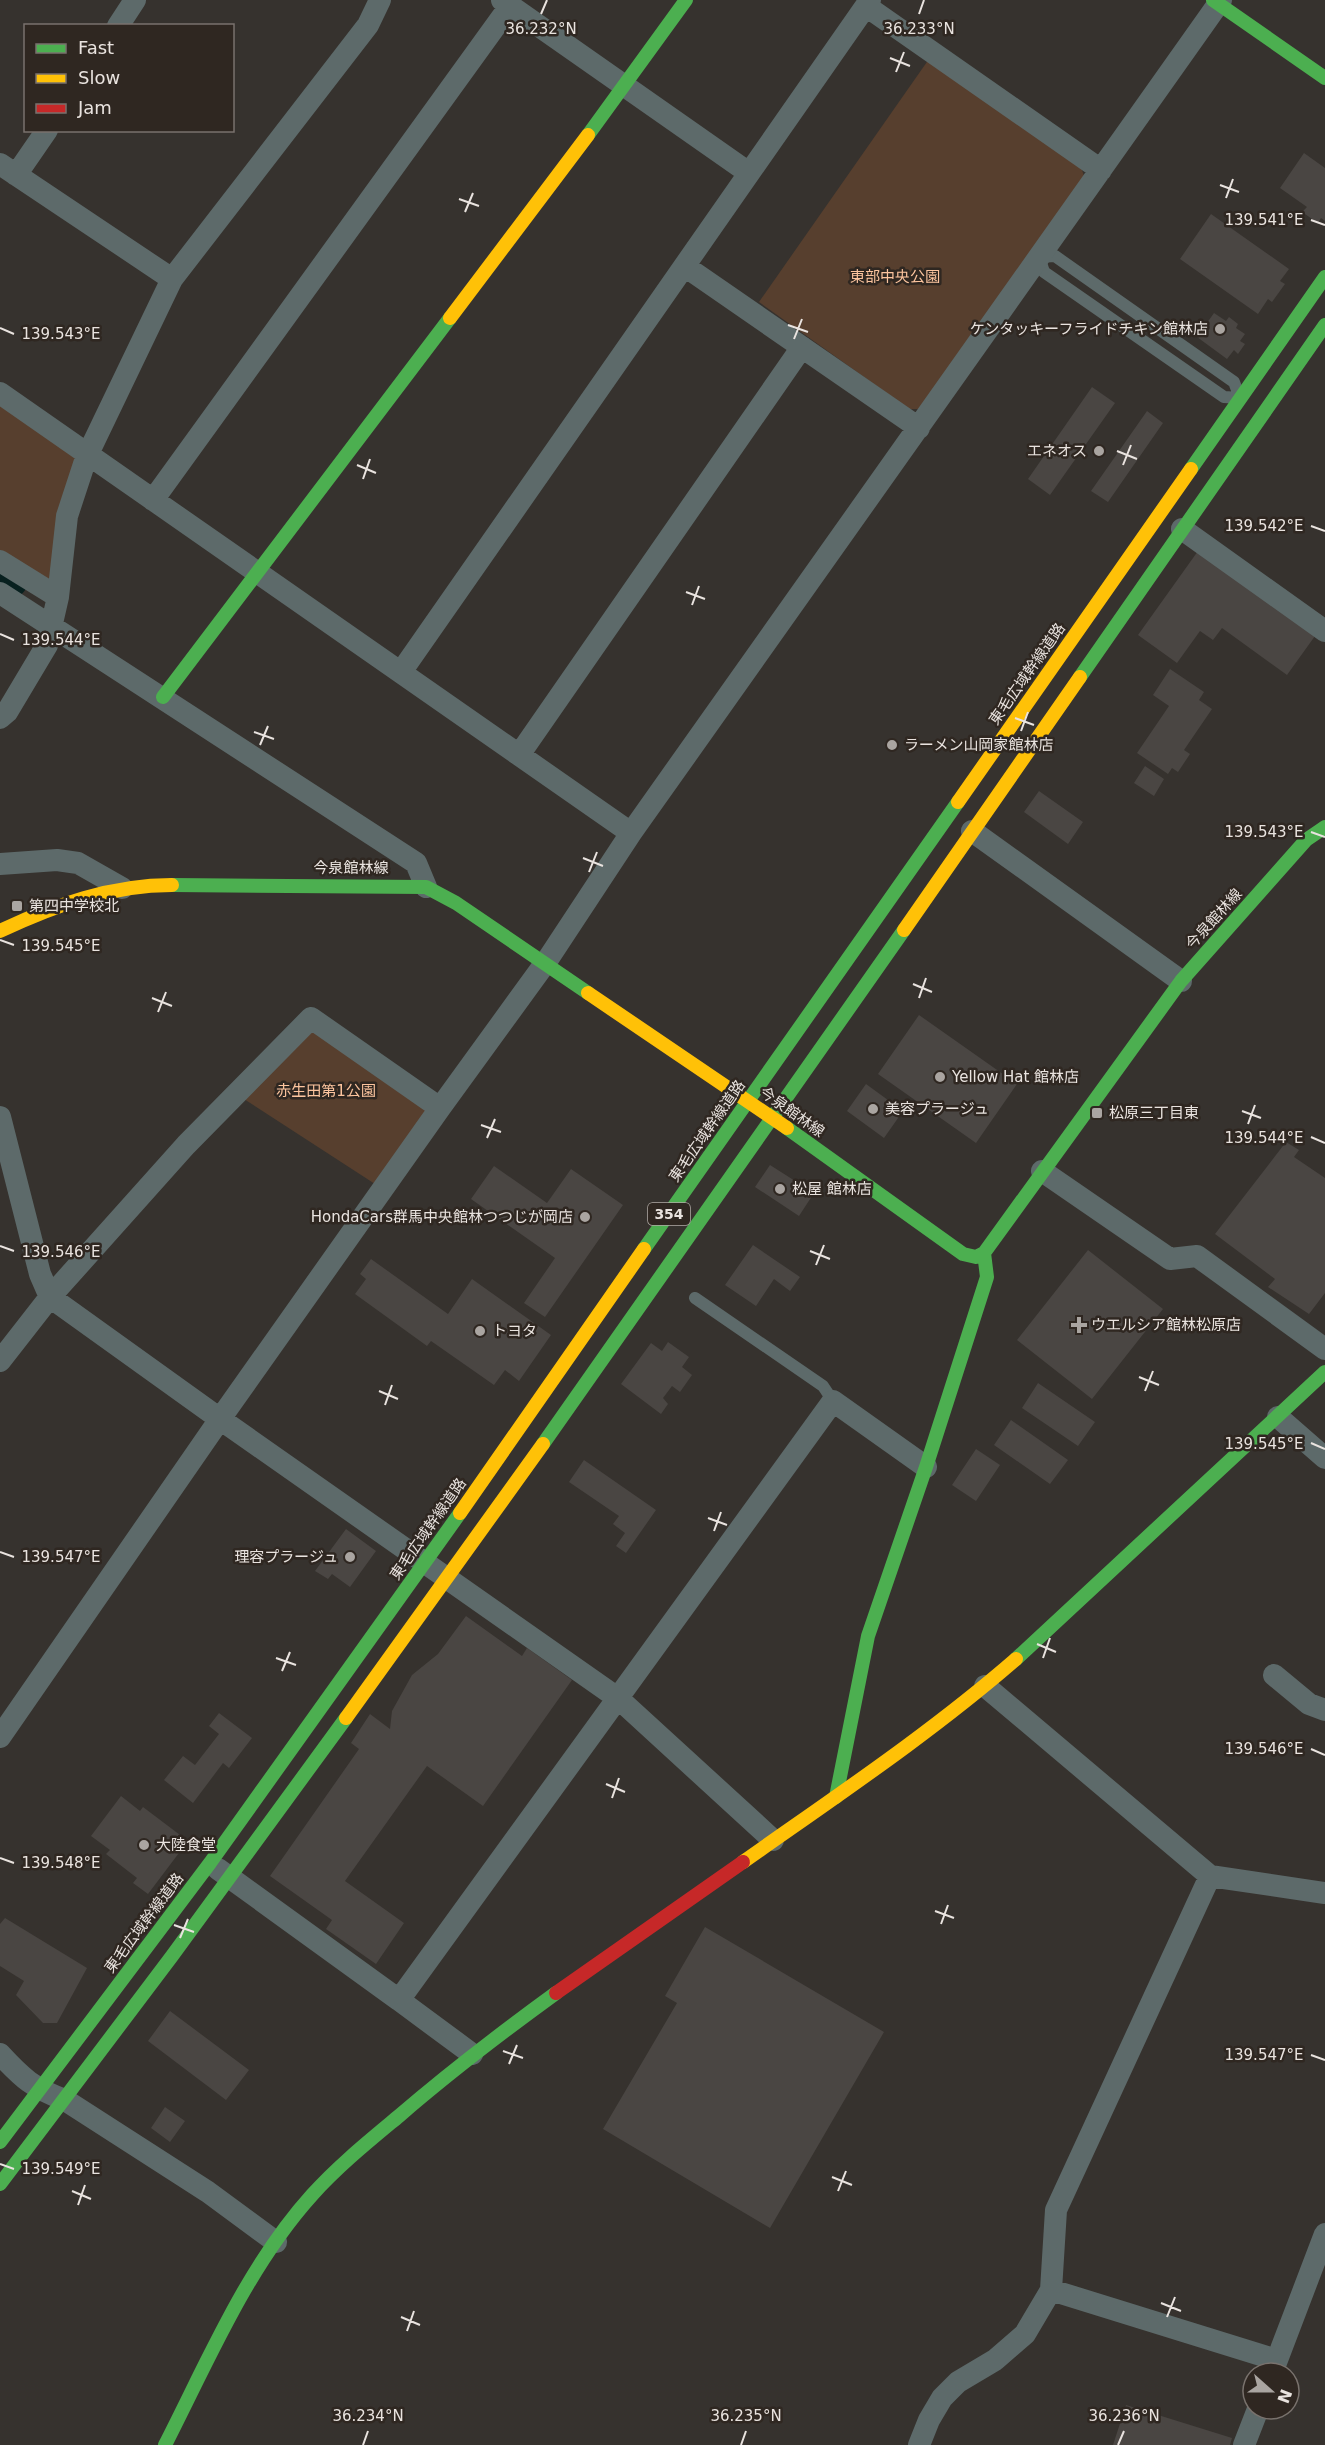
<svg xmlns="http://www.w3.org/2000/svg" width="1325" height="2445" viewBox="0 0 1325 2445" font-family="'DejaVu Sans','Noto Sans JP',sans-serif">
	<rect width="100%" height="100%" fill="#36322e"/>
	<path fill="#573f2e" d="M929,59L1080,164L1084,176L921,409H909L759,302Z
		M0,398L86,458L54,595L0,555Z
		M311,1018L433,1104L375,1184L244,1099Z"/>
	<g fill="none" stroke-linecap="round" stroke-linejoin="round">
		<path stroke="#08201f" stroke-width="38" d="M0,574L9,580"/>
	</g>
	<path fill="#4a4643" d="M1304,153L1325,168V221L1321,218L1318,223L1302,212L1307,207L1280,188Z
		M1211,214L1289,269L1280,281L1285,284L1272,302L1268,299L1258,314L1180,259Z
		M1214,313L1226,321L1229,317L1238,324L1236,328L1245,334L1240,341L1245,344L1238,354L1234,350L1227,359L1197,337Z
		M1092,387L1115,403L1050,495L1028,479Z
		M1147,411L1163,423L1108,502L1091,491Z
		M1198,551L1315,636L1287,675L1222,628L1213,640L1200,631L1177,663L1138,635Z
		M1170,669L1204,692L1199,700L1212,709L1184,750L1190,754L1178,772L1172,768L1168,774L1137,753L1169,706L1153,695Z
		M1145,766L1164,779L1154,796L1134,783Z
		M1039,791L1083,822L1068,844L1024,812Z
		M919,1015L1017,1084L976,1143L878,1074Z
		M866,1084L903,1111L884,1138L847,1111Z
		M1286,1142L1299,1150L1294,1157L1325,1178V1293L1309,1314L1268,1287L1275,1279L1215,1234Z
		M770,1165L814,1193L799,1216L755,1187Z
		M494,1166L547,1203L571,1169L623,1205L545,1317L524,1303L555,1258L471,1199Z
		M753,1245L800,1277L790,1291L774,1279L756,1306L725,1285Z
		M1088,1250L1163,1309L1092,1399L1017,1340Z
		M371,1259L448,1314L472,1279L551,1335L519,1381L505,1370L494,1385L431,1341L427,1346L355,1294L366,1279L360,1274Z
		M668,1342L689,1357L682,1367L692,1375L680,1392L672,1386L663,1398L668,1404L661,1414L621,1384L651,1343L662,1351Z
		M1038,1383L1095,1422L1078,1446L1022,1408Z
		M1011,1420L1068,1460L1050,1484L994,1445Z
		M976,1449L1000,1465L976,1501L952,1485Z
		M584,1460L656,1510L626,1553L616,1546L625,1533L613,1524L619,1516L569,1482Z
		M346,1529L376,1551L350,1587L332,1574L328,1579L315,1571Z
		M466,1616L522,1656L527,1648L572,1680L483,1806L427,1766L345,1881L404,1923L376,1964L326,1929L332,1920L270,1876L359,1749L351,1743L370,1714L390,1729L392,1711L412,1675L438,1654Z
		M219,1713L252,1738L229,1768L223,1763L193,1803L164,1780L183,1756L195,1765L219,1734L209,1726Z
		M121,1796L140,1811L143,1807L188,1841L148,1894L133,1883L137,1878L106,1854L110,1850L91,1836Z
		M5,1918L87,1968L57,2023H43L16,1995L24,1981L0,1966V1924Z
		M705,1927L884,2032L770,2228L603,2129L677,2003L665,1996Z
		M170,2011L249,2070L226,2100L148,2041Z
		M165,2107L185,2121L170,2142L151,2128Z
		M1126,2405L1232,2438L1230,2445H1113Z"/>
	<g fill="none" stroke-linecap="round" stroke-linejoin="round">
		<path stroke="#5d6a6a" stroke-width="12" d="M1055,256L1234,382L1240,398L1224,397L1044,272L1039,257Z
			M695,1298L823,1386L833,1401"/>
		<path stroke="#5d6a6a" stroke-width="22" d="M502,0L749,173
			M866,6L1101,170
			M118,26L135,0
			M0,164L172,279
			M16,175L47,130
			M686,267L919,428
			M0,393L631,833
			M153,500L510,6
			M1182,529L1325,631
			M0,561L58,597
			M0,593L416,863L426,887
			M401,672L870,0
			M0,718L7,712L47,645L58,597L67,516L86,458L172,279L368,25L380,0
			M519,755L802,347
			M972,831L1181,981
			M0,864L57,860L78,863L122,888
			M0,1117L40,1274L50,1297L220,1419L619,1699L773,1840
			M1042,1171L1170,1259L1197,1256L1325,1349
			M0,1361L50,1297L186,1145L311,1018L440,1108
			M1278,1417L1325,1458
			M1274,1675L1309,1704L1325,1710
			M985,1686L1210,1876L1325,1893
			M0,1737L220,1419L440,1108L546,962L631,833L1221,0
			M218,1869L399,2000
			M0,2054C22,2078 33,2088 65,2100L208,2192L276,2242
			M472,2054L399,2000L833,1401L926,1467
			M1051,2290L1277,2360
			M1272,2373L1325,2234
			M919,2445L929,2420L942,2398L958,2382L995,2360L1025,2334L1051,2290L1056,2210L1210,1876
			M1244,2445L1258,2409"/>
		<path stroke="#4caf50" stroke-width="14" d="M1213,0L1325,78
			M588,135L686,0
			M1191,469L1325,277
			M1080,677L1325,325
			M163,697L450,318
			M172,885L426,887L456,903L588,993
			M787,1128L963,1254L976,1257L984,1253L1181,981L1306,840L1325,827
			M644,1249L958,802
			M543,1444L904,930
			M1016,1659L1325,1372
			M836,1797L868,1636L926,1467L987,1277L984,1253
			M0,2142L210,1863L460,1513
			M0,2184L172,1956L346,1718
			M165,2445C208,2361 247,2267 312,2195C338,2166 369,2141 399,2116C450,2072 501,2033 556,1993"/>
		<path stroke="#ffc107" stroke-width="14" d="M450,318L588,135
			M958,802L1191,469
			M904,930L1080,677
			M0,931C55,905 111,885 172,885
			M588,993L787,1128
			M460,1513L644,1249
			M346,1718L543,1444
			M743,1862C835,1797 931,1733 1016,1659"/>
		<path stroke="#c62828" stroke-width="14" d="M556,1993L743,1862"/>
	</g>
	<path fill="none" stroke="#e9e3df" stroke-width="2" d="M541,14L547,0M919,14L924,0M890,58L910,66M896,72L904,52M1220,185L1239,192M1226,198L1233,179M459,199L479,206M465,212L473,193M1311,220L1325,225M788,325L808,332M0,328L14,334M794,339L802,319M1117,451L1137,459M357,465L376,473M1123,465L1131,445M363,479L370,459M1311,526L1325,531M686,592L705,599M692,605L699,586M0,634L14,640M1015,718L1034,725M1021,731L1028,712M254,732L274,739M260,745L268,726M1311,832L1325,837M583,858L603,866M589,872L597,852M0,940L14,945M913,984L932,992M152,998L172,1006M919,998L926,978M158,1012L166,992M1242,1111L1261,1118M1248,1124L1255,1105M481,1125L501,1132M1311,1137L1325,1143M487,1138L495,1119M0,1246L14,1251M810,1251L830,1259M816,1265L824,1245M1139,1377L1159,1385M379,1391L398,1399M1145,1391L1153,1371M385,1405L392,1385M1311,1443L1325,1449M708,1518L727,1525M714,1531L721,1512M0,1552L14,1557M1037,1644L1056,1652M276,1658L296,1665M1043,1658L1050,1638M282,1671L290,1652M1311,1749L1325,1755M606,1784L625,1792M612,1798L619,1778M0,1858L14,1863M935,1911L954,1918M941,1924L948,1905M174,1925L194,1932M180,1938L188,1919M503,2051L523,2058M1311,2055L1325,2060M509,2064L517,2045M0,2164L14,2169M832,2177L852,2185M72,2191L91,2199M838,2191L846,2171M78,2205L85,2185M1161,2303L1181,2311M401,2317L420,2325M1167,2317L1175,2297M407,2331L414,2311M363,2445L368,2431M741,2445L746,2431M1118,2445L1124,2431"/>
	<g fill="#aaa5a1" stroke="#2f2721" stroke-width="2">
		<circle cx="1220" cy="329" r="6"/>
		<circle cx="1099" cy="451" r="6"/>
		<circle cx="892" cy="745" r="6"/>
		<rect x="11" y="900" width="12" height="12" rx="3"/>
		<circle cx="940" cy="1077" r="6"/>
		<circle cx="873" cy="1109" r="6"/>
		<rect x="1091" y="1107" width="12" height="12" rx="3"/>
		<circle cx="780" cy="1189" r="6"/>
		<circle cx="585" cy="1217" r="6"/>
		<path d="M1076 1316h6v6h6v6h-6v6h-6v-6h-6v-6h6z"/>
		<circle cx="480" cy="1331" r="6"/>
		<circle cx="350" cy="1557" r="6"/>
		<circle cx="144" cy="1845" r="6"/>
	</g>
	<g text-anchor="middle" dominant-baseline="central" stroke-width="5" stroke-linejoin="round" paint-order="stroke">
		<rect fill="#2f2721" stroke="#b1aba6" stroke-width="1.5" x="648" y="1203" width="42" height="22" rx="4.5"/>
		<g font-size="14" font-weight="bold" fill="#e9e3df">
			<text x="669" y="1214">354</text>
		</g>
		<g font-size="15" fill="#fcc49e" stroke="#2f2721">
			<text x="895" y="277">東部中央公園</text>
			<text x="326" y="1091">赤生田第1公園</text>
		</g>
		<g font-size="15" fill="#e9e3df" stroke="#2f2721" text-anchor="start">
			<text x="1208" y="329" text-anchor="end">ケンタッキーフライドチキン館林店</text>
			<text x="1087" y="451" text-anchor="end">エネオス</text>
			<text x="904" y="745">ラーメン山岡家館林店</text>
			<text x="29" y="906">第四中学校北</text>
			<text x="952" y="1077">Yellow Hat 館林店</text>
			<text x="885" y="1109">美容プラージュ</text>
			<text x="1109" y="1113">松原三丁目東</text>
			<text x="792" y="1189">松屋 館林店</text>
			<text x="573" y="1217" text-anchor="end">HondaCars群馬中央館林つつじが岡店</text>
			<text x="1091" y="1325">ウエルシア館林松原店</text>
			<text x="492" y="1331">トヨタ</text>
			<text x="338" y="1557" text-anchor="end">理容プラージュ</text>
			<text x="156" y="1845">大陸食堂</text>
		</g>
		<g font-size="15" fill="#e9e3df" stroke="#2f2721">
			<text transform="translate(1027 674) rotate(-55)">東毛広域幹線道路</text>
			<text x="351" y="868">今泉館林線</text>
			<text transform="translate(1214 919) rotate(-48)">今泉館林線</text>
			<text transform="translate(792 1112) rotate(35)">今泉館林線</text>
			<text transform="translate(707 1131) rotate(-55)">東毛広域幹線道路</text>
			<text transform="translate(428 1529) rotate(-55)">東毛広域幹線道路</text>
			<text transform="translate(144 1923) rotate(-53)">東毛広域幹線道路</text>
		</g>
	</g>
	<g font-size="15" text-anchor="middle" fill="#e9e3df" stroke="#2f2721" stroke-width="5" stroke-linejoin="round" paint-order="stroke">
		<text x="541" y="34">36.232°N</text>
		<text x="919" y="34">36.233°N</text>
		<text x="1264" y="225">139.541°E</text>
		<text x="61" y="339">139.543°E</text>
		<text x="1264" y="531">139.542°E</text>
		<text x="61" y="645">139.544°E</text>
		<text x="1264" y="837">139.543°E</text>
		<text x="61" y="951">139.545°E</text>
		<text x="1264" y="1143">139.544°E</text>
		<text x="61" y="1257">139.546°E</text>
		<text x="1264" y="1449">139.545°E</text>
		<text x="61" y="1562">139.547°E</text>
		<text x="1264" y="1754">139.546°E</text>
		<text x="61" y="1868">139.548°E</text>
		<text x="1264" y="2060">139.547°E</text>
		<text x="61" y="2174">139.549°E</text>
		<text x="368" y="2421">36.234°N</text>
		<text x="746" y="2421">36.235°N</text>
		<text x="1124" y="2421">36.236°N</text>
	</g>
	<rect x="24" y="24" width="210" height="108" fill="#2f2721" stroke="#79726d" stroke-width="1.5"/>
	<rect x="36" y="44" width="30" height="9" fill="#4caf50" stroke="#79726d" stroke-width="1.5"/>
	<text x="78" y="54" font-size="18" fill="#e9e3df">Fast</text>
	<rect x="36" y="74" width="30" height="9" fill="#ffc107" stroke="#79726d" stroke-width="1.5"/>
	<text x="78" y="84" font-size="18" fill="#e9e3df">Slow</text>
	<rect x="36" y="104" width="30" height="9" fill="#c62828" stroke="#79726d" stroke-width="1.5"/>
	<text x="78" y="114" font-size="18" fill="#e9e3df">Jam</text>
	<g transform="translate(1271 2391) rotate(111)"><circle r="28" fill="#2f2721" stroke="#79726d" stroke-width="1.5"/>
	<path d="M0-4.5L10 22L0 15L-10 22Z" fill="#aaa5a1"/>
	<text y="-9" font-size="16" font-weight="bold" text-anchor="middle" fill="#e9e3df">N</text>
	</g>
</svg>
